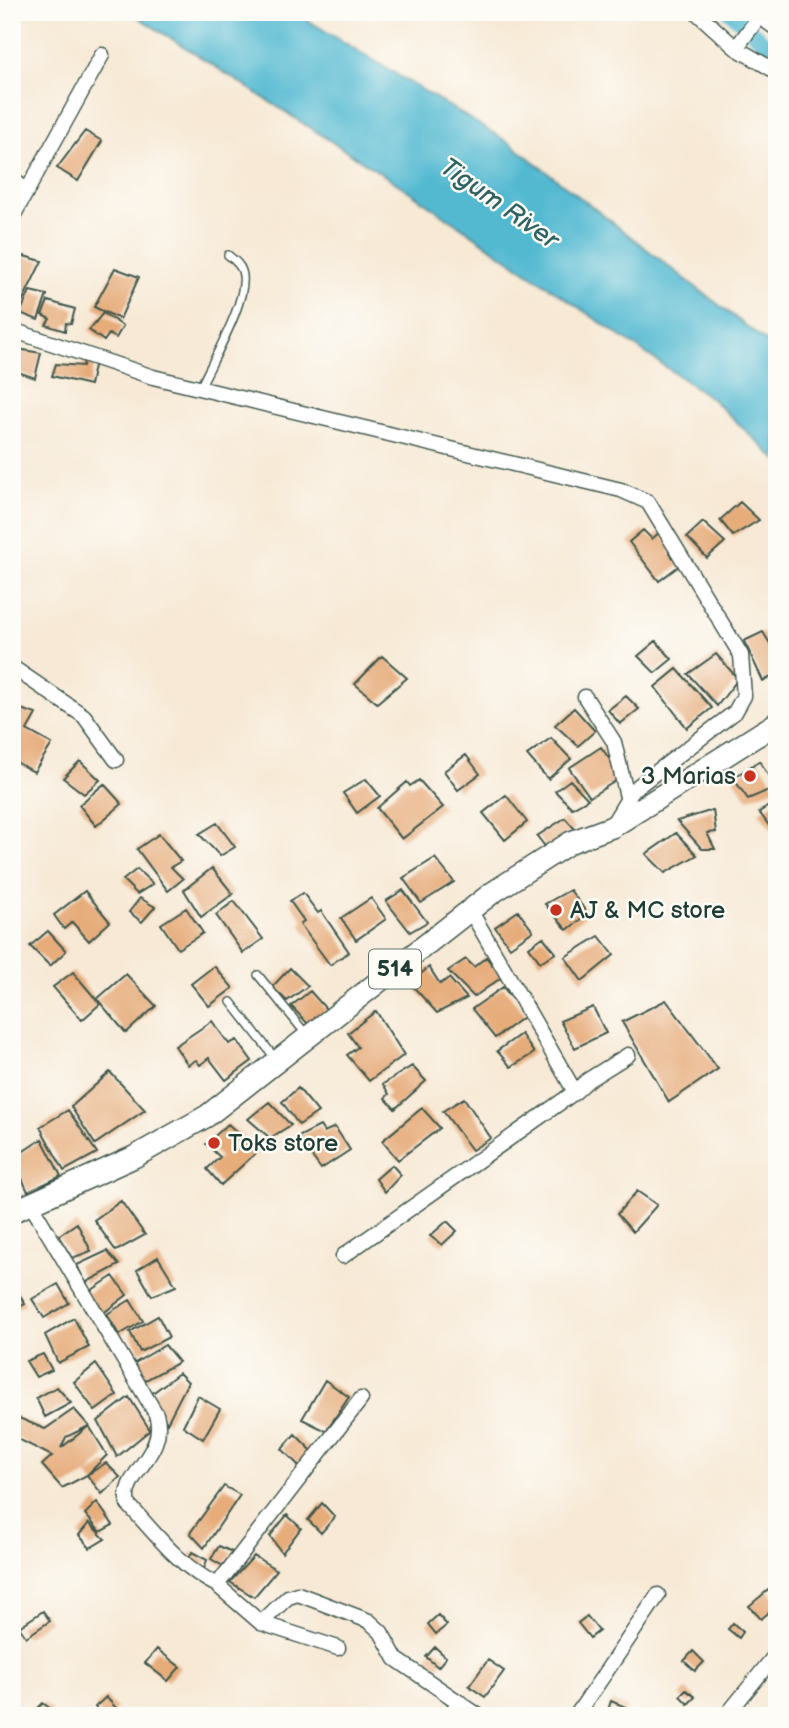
<svg xmlns="http://www.w3.org/2000/svg" width="789" height="1728" viewBox="0 0 789 1728" font-family="'Balsamiq Sans',sans-serif">
	<rect width="100%" height="100%" fill="#fdfcf7"/>
	<filter id="ink" filterUnits="userSpaceOnUse"><feTurbulence type="fractalNoise" baseFrequency=".0143" numOctaves="2"/><feDisplacementMap in="SourceGraphic" scale="14" xChannelSelector="R" yChannelSelector="G"/><feConvolveMatrix kernelMatrix="1 2 1 2 8 2 1 2 1" color-interpolation-filters="sRGB"/></filter>
	<filter id="wash" filterUnits="userSpaceOnUse"><feTurbulence type="fractalNoise" baseFrequency=".00686" numOctaves="4" result="noise"/><feDisplacementMap in="SourceGraphic" scale="28" xChannelSelector="R" yChannelSelector="G"/><feGaussianBlur stdDeviation="1.57" result="paint"/><feColorMatrix in="noise" values="0 0 0 0 0 0 0 0 0 0 0 0 0 0 0 0 0 1.4 0 .05"/><feComposite in="paint" operator="in"/></filter>
	<g filter="url(#wash)">
		<rect width="100%" height="100%" fill="#f7e9d5"/>
		<path fill="#53b9d1" stroke="#397b82" stroke-width="2" d="M130,12H294L511,144L777,350V460L711,398L407,190Z"/>
		<g fill="none" stroke-linecap="round" stroke-linejoin="round">
			<path stroke="#53b9d1" stroke-width="16" d="M730,12L777,54"/>
		</g>
		<g id="blocks">
			<path fill="#e6ac7a" d="M85,131L102,141L78,181L57,168Z
				M20,255L42,261L17,312L12,310V271Z
				M115,268L139,277L120,319L94,307Z
				M30,291L47,295L38,320L20,313Z
				M48,301L75,309L71,324L66,323L65,331L46,325L50,319L42,315Z
				M103,313L123,326L116,338L109,334L104,341L89,330Z
				M12,348L41,353L35,378L12,370Z
				M84,359L95,361L90,385L52,376L56,364L83,366Z
				M740,502L759,520L733,536L720,520Z
				M703,522L725,542L707,558L687,537Z
				M643,530L652,539L660,532L672,549L669,553L680,565L659,581L629,542Z
				M763,632L777,655V674L763,681L744,641Z
				M656,641L672,659L655,673L638,656Z
				M716,654L738,679L717,706L688,674Z
				M382,656L407,678L377,703L355,684Z
				M677,669L712,708L687,728L655,687Z
				M626,696L639,709L620,724L608,710Z
				M12,706L36,714L27,730L52,744L34,772L12,760Z
				M574,708L595,731L578,746L555,725Z
				M551,738L571,759L548,779L527,755Z
				M601,747L622,777L590,797L569,768Z
				M466,755L480,774L458,790L444,771Z
				M80,761L100,780L84,794L63,778Z
				M759,761L776,787L748,799L733,778Z
				M366,779L380,796L357,813L343,793Z
				M419,780L443,807L402,839L377,808L407,782L410,786Z
				M570,780L588,799L572,808L555,791Z
				M104,784L122,804L96,826L79,805Z
				M506,795L527,822L505,840L483,813Z
				M777,801V836L759,812Z
				M713,810L716,832L707,833L715,849H702L677,821Z
				M565,818L575,829L547,849L537,836Z
				M217,823L235,847L220,856L199,834Z
				M676,833L697,855L665,873L646,854Z
				M159,834L181,861L171,867L183,879L168,891L137,849Z
				M435,858L454,882L421,903L403,878Z
				M212,868L233,894L201,917L184,890Z
				M137,869L153,884L137,894L123,880Z
				M403,890L427,922L410,932L386,901Z
				M570,890L588,914L567,930L545,904Z
				M85,891L110,922L89,941L72,922L64,929L54,915Z
				M303,893L318,913L321,911L349,952L330,965L300,924L304,921L290,901Z
				M140,898L155,907L142,922L129,912Z
				M371,898L386,919L356,940L341,918Z
				M234,901L263,939L243,953L216,915Z
				M186,908L203,933L178,949L161,924Z
				M518,911L533,931L510,947L495,927Z
				M48,931L66,951L50,966L30,946Z
				M599,936L614,955L582,981L565,957Z
				M543,937L556,953L540,962L529,947Z
				M486,957L502,977L474,997L448,971L466,959L474,967Z
				M214,966L233,988L209,1006L191,984Z
				M429,967L440,984L449,978L467,998L437,1013L410,983Z
				M290,968L308,986L287,1001L272,987Z
				M73,972L100,1004L82,1020L53,987Z
				M126,974L156,1006L126,1033L97,999Z
				M503,987L526,1015L495,1038L472,1009Z
				M310,991L327,1010L308,1024L291,1006Z
				M666,1000L718,1069L669,1102L622,1022Z
				M593,1007L606,1033L575,1048L560,1021Z
				M376,1011L404,1055L369,1081L347,1055L358,1047L348,1033Z
				M212,1021L229,1044L237,1040L252,1061L226,1080L209,1058L200,1065L196,1060L188,1065L175,1046Z
				M521,1034L534,1053L511,1067L497,1051Z
				M412,1066L426,1081L395,1109L385,1098L389,1094L383,1084Z
				M110,1072L145,1110L95,1144L71,1107Z
				M298,1088L318,1112L299,1125L282,1102Z
				M464,1098L491,1138L472,1150L443,1111Z
				M269,1102L291,1125L270,1138L248,1119Z
				M422,1108L440,1128L398,1160L382,1141Z
				M68,1110L97,1153L64,1171L40,1127Z
				M228,1124L258,1151L221,1185L207,1169L220,1157L206,1144Z
				M320,1126L324,1132L335,1127L350,1150L321,1169L298,1137Z
				M42,1139L61,1176L28,1192L13,1158Z
				M392,1165L401,1175L385,1192L376,1179Z
				M637,1191L657,1205L633,1232L617,1214Z
				M121,1201L145,1235L116,1251L94,1220Z
				M447,1221L457,1231L442,1245L430,1236Z
				M77,1223L91,1251L72,1258L58,1236Z
				M107,1251L119,1265L85,1283L77,1265Z
				M158,1257L176,1286L152,1296L137,1270Z
				M113,1276L127,1295L102,1314L86,1294Z
				M12,1282L25,1304L12,1311Z
				M58,1284L69,1303L44,1318L32,1299Z
				M130,1300L143,1321L119,1335L107,1314Z
				M158,1316L169,1337L140,1352L130,1332Z
				M74,1318L89,1347L58,1363L45,1335Z
				M165,1345L179,1362L142,1382L130,1366Z
				M43,1354L52,1370L36,1377L26,1361Z
				M96,1364L117,1395L95,1411L74,1382Z
				M179,1373L188,1382L167,1423L150,1395Z
				M325,1380L349,1397L326,1431L302,1419Z
				M57,1387L71,1403L45,1417L36,1398Z
				M198,1396L220,1409L203,1439L183,1426Z
				M129,1397L150,1430L117,1457L98,1421Z
				M74,1409L89,1426L66,1437L61,1448L89,1426L107,1455L87,1475L62,1488L42,1465L52,1456L12,1436V1415L45,1429Z
				M295,1434L313,1452L302,1469L282,1449Z
				M106,1463L120,1477L102,1494L87,1475Z
				M224,1486L240,1495L204,1548L190,1533Z
				M97,1502L113,1525L100,1532L85,1514Z
				M322,1503L335,1517L321,1533L308,1520Z
				M287,1515L301,1528L282,1553L270,1536Z
				M89,1523L105,1539L90,1548L79,1535Z
				M219,1546L232,1552L223,1566L211,1559Z
				M192,1552L207,1560L203,1571L187,1563Z
				M254,1556L277,1570L254,1597L230,1582Z
				M768,1590L777,1599V1606L761,1619L749,1606Z
				M43,1611L50,1621L26,1637L19,1627Z
				M438,1615L447,1625L436,1634L428,1624Z
				M587,1616L599,1631L590,1638L578,1623Z
				M733,1623L743,1632L739,1638L728,1629Z
				M435,1647L446,1657L438,1667L426,1657Z
				M157,1649L180,1667L168,1681L145,1663Z
				M693,1651L704,1662L695,1671L684,1661Z
				M488,1660L504,1671L485,1697L469,1686Z
				M686,1690L695,1697L688,1704L680,1696Z
				M106,1697L117,1709L109,1716H102L95,1707Z
				M611,1701L628,1708L624,1716L608,1710Z
				M43,1703L52,1710L47,1716L35,1711Z
				M19,1708L30,1716H13Z"/>
		</g>
	</g>
	<g filter="url(#ink)">
		<use href="#blocks" fill-opacity="0" stroke="#3f574c" stroke-width="2"/>
		<g fill="none" stroke-linecap="round" stroke-linejoin="round">
			<g stroke="#3f574c" stroke-width="10">
				<path id="lane" d="M200,388C211,363 251,296 242,271C240,264 234,260 228,255
					M258,975L306,1034
					M231,1002L275,1058"/>
			</g>
			<g stroke="#3f574c" stroke-width="17">
				<path id="street" d="M696,12L736,48L777,72
					M753,12L777,29
					M736,48L759,17
					M12,179L27,191
					M12,218L102,55
					M12,330L153,377L621,490L648,502L741,655L744,696L735,712L633,790L612,825
					M12,667L84,716L116,760
					M585,697L614,742L627,797
					M470,910L575,1092L588,1080L628,1055
					M30,1203L156,1414C169,1454 119,1475 128,1504C155,1533 180,1567 217,1585L361,1399
					M343,1256L575,1092
					M217,1585L261,1623L338,1648
					M261,1623L288,1597L298,1594L369,1621L381,1632L396,1659L479,1716
					M447,1716L461,1703
					M576,1716L658,1595
					M726,1716L777,1653"/>
			</g>
			<g stroke="#3f574c" stroke-width="24">
				<path id="primary" d="M12,1212L134,1157L207,1116L492,893L571,842L612,827L777,723"/>
			</g>
			<use href="#lane" stroke="#fff" stroke-width="7"/>
			<use href="#street" stroke="#fff" stroke-width="14"/>
			<use href="#primary" stroke="#fff" stroke-width="21"/>
		</g>
	</g>
	<g fill="#c8321e" stroke="#fdfcf7" stroke-width="2.5">
		<circle cx="750" cy="776" r="7"/>
		<circle cx="556" cy="910" r="7"/>
		<circle cx="214" cy="1143" r="7"/>
	</g>
	<g text-anchor="middle" dominant-baseline="central" stroke-width="5" stroke-linejoin="round" paint-order="stroke">
		<rect fill="#fdfcf7" stroke="#62766e" stroke-width="2" x="369" y="949.5" width="52" height="39" rx="5"/>
		<g font-size="23" font-weight="bold" fill="#1f3d34">
			<text x="395" y="969">514</text>
		</g>
		<g font-size="24" fill="#1f3d34" stroke="#fdfcf7" text-anchor="start">
			<text x="736" y="776" text-anchor="end">3 Marias</text>
			<text x="570" y="910">AJ &amp; MC store</text>
			<text x="228" y="1143">Toks store</text>
		</g>
		<g font-size="26" font-style="italic" fill="#2f6263" stroke="#fdfcf7">
			<text transform="translate(499 204) rotate(35)">Tigum River</text>
		</g>
	</g>
	<rect width="789" height="1728" fill="none" stroke="#fdfcf7" stroke-width="42"/>
</svg>
